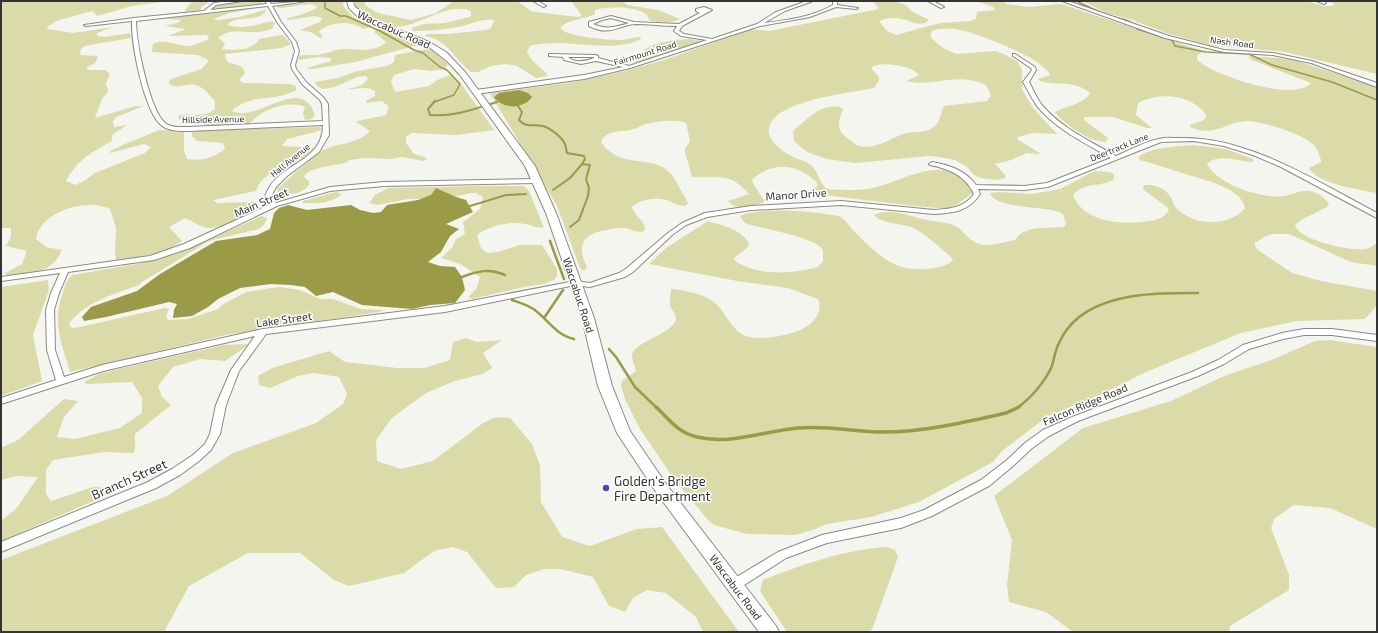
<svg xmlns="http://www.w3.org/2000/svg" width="1378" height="633" viewBox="0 0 1378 633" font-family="'Exo 2',sans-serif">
	<rect width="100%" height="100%" fill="#f4f5ef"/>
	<path fill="#dadba9" d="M1,1H168L132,6L97,16L93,11L88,12L56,21L47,27L48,29L73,33L113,27L97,33V36L105,37L130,33L131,38L84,46L80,51L81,55L97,56L98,58L95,63L86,68L88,70H105L110,74L106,84L108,90L107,93L102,99L95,118L136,106H144L116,117L113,121L114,127L127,125L112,135V141C93,151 76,161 66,181L75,185L84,181L95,173L145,153L151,147L144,144L110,153V151L125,144L159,130L184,131V151L187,159C201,161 214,158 225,149L223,143L197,141L192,136V132L203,130L320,127L322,130L319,131L287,139L282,146L315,148C309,153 303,158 296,162C281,171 262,172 256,191L213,200L217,203L258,202L257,208C243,216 225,229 208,228C201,227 192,221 185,218L169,227L182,241L165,252L128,259L116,260L115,251L116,228L110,209C86,198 41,211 36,239L46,247L62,250C51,275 31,272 7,275L5,273L22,264L27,251L6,246L11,237V228H1Z
		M199,1H211L201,7V10L185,12V10L191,3Z
		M260,1L264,4L212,9V7L221,3Z
		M322,1H344L343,6L353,17L372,26L364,29C350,21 334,21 320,30L319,32L323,37L320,38L311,32L300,30L320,22L322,18L314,16L289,20L285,19L303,14L317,8L315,5C303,3 291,8 278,8L277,6Z
		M356,1H364L366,6L378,13L411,20L436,13L454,1H517L531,11L536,12L578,17L581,16V14L571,1H622L627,5L658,10L680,19C671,24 659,23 649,20C648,5 606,6 595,10V14C584,20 567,19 560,28C566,37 609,40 620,40C627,40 633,37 639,37L641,38V39C611,55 565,36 530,46L527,51C531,63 540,66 547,74V76L536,78L517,66L506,64L491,66L478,72H471C453,58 449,40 424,36L428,34H448L486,30L491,28L494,20C480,18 470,25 457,27C443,30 427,31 413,31L412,28L424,24L445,23L469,17L471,16V11C449,1 418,27 396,27C389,26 382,22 376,19C367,16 361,13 355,6Z
		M873,1C884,1 906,0 911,11L929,20C921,28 911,21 902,19C894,17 886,18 879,21L887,31L896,35L940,23L970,21L976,19L977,12L995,10L993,7L976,1H1005L1006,4L1029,7L1061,4L1200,50L1202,52L1197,56V60C1214,75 1293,103 1311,83L1252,60L1248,56L1291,59L1377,87V193C1361,190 1317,184 1309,168L1321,162V160C1319,156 1318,150 1315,146C1305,134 1262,121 1246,121C1225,122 1215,138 1190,127V125L1202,121L1206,118L1205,113C1189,94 1159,92 1138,103L1136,115L1152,128H1147L1113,117H1084V120L1108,138L1106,142C1090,142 1065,125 1055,112C1064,107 1086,103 1090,93C1075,80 1058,86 1040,81L1038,79L1050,75C1045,59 977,33 960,30C951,28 940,28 932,31L930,37L943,48L956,54L995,51L1004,54L1018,62L1022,70V89L1033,108L1057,134L1033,133L1018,137L1017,139L1020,141L1041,154L1027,153L1011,160L995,164L1006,176L1005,178L997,180L981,178L975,176L966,166L955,160L940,157L929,156L855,163L827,159L807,152L794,141L793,131C806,120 823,101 842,108L843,110C838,121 836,129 846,137C850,140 854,144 859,146C874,150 890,139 903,134C914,131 926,134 935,126C941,120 941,112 944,106L987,101L991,95L986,85C955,71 934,88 906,81L919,75C913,66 879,60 871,68L879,77V80L874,88C850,93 779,100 770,125C768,129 768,133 770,137C774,145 785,153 793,157C799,160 807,161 812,166C819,173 819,183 827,189C842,190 858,191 873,188C908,180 948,149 974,192L951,209L914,206L816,194L811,192L810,190L817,187V182C797,164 773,160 752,180L754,185L765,202C754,205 736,212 728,201L749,194C729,171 719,179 692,177L685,152V149L690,141L686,123C675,119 658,121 646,124C642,125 638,128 634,129C623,133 607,128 601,142C620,170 651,154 669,172C674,176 676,182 679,187C682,193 686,197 688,204L685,206C677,206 673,202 666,200C656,197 640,199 632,207C634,216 646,221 645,230L641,232C635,232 631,229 626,228C620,227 613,229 607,230C583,233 576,245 587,267L584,271L580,268L557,206L490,93L574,82L625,71L664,60L751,29L769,31L879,9Z
		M1083,1H1307L1325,6H1332L1335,4L1329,1H1377V74L1285,52L1209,45L1166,33L1130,19L1106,13Z
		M262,7L230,13L213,19L219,20L239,17L265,10L266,11C257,24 237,14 227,25C235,28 248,27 256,25C263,24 269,19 275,23L272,29C267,30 262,32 257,32C244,33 229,28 218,38L225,43L222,49C234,50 252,52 259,39L281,35H283L291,44L282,48L225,54V57L228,62C235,65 243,64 245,73L239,80L243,83L290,84L296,86V90C274,103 253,92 232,111C257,124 303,72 315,116L311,119L305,120L303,113L305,107C291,101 270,107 258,116C254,119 250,124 245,125C225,130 200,124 180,120L178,118L179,115C190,113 205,118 215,109V101C209,96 206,89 198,86C189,81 178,90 169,84L170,80L174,78L201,69L208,62V60L198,55L152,52L153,44C162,39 175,44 185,46C192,47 200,42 207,40L209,37L207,35L168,36L186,29L165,26L180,22L181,20L161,18Z
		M379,28L404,36L418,45L355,62L313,69H305L313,66L331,61V58L317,57L299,60V56C304,54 309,55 314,55C324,55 333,50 342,49C355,49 376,53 386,42L374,32Z
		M689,39L702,41C689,46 643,65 632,62C644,43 668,40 689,39Z
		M427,49L432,50L448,64L445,69L431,71L414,69L394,75L391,82L395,92L429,86L437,80L451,75L459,81L494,130L457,135L412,133L406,137V143L414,154L425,157L427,159L424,161L402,157L392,159L365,158L349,160L348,162C337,166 309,166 304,177L309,181V185C302,194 289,196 278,193L277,189C290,178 309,159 322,151C337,142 357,145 370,131L356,122C358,120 380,117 386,115L389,107L382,101L366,103V101L375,96V91C365,85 358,90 348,89L362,85L368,79L366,76C352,74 322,101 315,82L338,78L357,71L387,66L394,62L395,55Z
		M1194,145L1226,149L1253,159L1254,161L1251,162C1237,161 1218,153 1207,164C1218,185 1262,199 1284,196C1294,194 1304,188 1314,192C1320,194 1325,199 1329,203L1327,207L1301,220L1295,225C1298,240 1352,252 1366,249C1370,248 1374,245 1377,243V266L1351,262L1289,234H1272L1264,237L1255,243V246L1258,250L1292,273L1321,281L1377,291V305L1365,319L1297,321L1241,333L1146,372L1102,394L1048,416L1002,451L993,462L919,502L871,517L827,524L813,530L795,535L747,534L714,525L708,520L674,479L640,429L625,399L621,386L622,381L636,371C635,366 632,361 632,356C633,342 667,336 675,322C679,316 671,310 670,305C669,300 671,294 671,289C685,290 710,295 719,307C726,315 732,327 740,333C754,344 798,335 810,324C818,317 822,308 818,299L788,288L737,281L649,264L666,248L708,221C723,226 742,229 749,244L748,247L734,258L736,262C761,276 791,274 818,267L823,261V250C817,237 760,229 745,223L740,217L742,215C766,207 813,211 838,216C846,219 849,227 856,233C878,255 894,272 927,269C935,268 948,266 953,260L951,257C940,248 924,232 911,227C902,224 880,223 874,215C890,206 914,218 931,221C939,222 947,222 955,226C964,230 968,241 979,244C990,247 1004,242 1015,240C1025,224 1048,229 1064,227L1066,224L1063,214C1050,205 995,210 990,193L1000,192L1032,194L1060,189L1095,171L1109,172L1114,174V179C1102,188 1082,181 1073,196C1085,222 1118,224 1142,222C1152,221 1163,220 1169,210L1167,207L1144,190L1143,187L1144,185C1156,185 1165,187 1171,198C1173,201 1174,206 1177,209C1194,226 1230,227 1245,208C1241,187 1203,180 1185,174C1170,169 1155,164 1140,160L1138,158C1147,147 1181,146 1194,145Z
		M480,186H524L529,191L544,228C537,228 532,225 525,224C510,221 490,225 477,235L481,248L487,253L498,252L520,245H542L557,269V276L554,280L544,284L524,287L473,299L468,297L476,289L480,277L460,264L441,258L452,248L456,239L465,234L463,222L480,209L483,197L476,193H471L446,199H408L377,205L369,203L375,195L388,188Z
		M336,192L340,193L341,195C330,204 316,203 303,203V201Z
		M262,216L267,218C266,223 263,227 258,229L209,241L142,282L139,285C115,294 84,302 69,324L70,327L75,328L165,308L169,309L166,317L168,320L188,319L218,309L222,305L246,292L279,287L300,290L320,299H333L361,309L384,310L379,312L226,335L70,372C61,341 52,324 63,292C65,285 67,280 72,275L137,264L176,254Z
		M48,280L49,290L33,335L42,381L1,396V287Z
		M466,338L476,342L502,340L483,353L492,368L482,374L455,381L426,393L392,418L376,440L377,461L401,469L433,461L483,423L496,417L510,418L532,444L540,465L541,502L562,537L590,546L637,529L662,527L739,632H703L696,617L666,593L647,590L633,598L625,612L609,606L593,577L561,569H544L526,575L514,587L496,588L467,552L452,547L434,551L404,573L349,586L334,580L300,553H248L189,586L164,632H1V560L167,496L233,453L316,423L343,404L347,394L339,377L314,373L298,376L270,388L259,385L258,376L272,368L329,351L345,362L397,368H424L450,360L453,342Z
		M1329,340L1377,347V529L1330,508L1294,505L1275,518L1271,528L1289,575V590L1230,626L1229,632H1073L1046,612L1009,602L1007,585L1012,540L994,496L1083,428L1171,401L1224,376L1274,359L1315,341Z
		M250,344L225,361L200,359L173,367L158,386L162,397L171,405L135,434V447L134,453L104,452L53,460L46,470V494L51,501L93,487L116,488L96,500L1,541V521L16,509L38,477L17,476L1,480V448L18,440L64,399L78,401L64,417L57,437L75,439L120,428L142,413V398L132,382L87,384L84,382L101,373L224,345Z
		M887,547L895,550L898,557L873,627L870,632H787L760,591L763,580C804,564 843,550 887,547Z"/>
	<path fill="#9a9a47" d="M519,90L528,93L532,97C523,110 502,109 494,97L499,93Z
		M436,188L456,197L466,200L473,212L446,224L459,229L450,236L441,252L428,262L440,266L455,267L462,277L465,290L455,303L430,305L412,309L362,305L333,292L316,296L305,287L291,285L271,284L240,288L218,299L208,307L192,316L173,318L174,310L177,304L169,302L106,317L84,321L82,317L91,307L137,291L160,274L216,241L257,235L270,229L274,213L279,208L288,205L307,210L351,205L360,210L373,213L381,212L387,205L418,200L431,195Z"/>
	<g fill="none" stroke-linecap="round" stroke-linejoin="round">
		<path stroke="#9a9a47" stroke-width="1.5" d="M325,1V8L340,16H346L380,31L414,50L423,53L440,67L447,70L460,84L454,95L434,102
			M1076,1L1102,13
			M1110,16L1126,20L1139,26
			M1137,27V29L1172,40L1175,46L1206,52L1249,54L1272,65L1332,82L1377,100"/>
		<path stroke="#9a9a47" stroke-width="2" d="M435,101L428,109L430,115C454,117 474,109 497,102
			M518,106L522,112L519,120C526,128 533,124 543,126C550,128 562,137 565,144C566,146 566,150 567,153L584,156L585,159L582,164L590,165L586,179L589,188L588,196L579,220L570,227
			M553,190L570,178L582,164
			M470,206L506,195L526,194"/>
		<path stroke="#9a9a47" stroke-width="2.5" d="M550,241L564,279
			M462,277C478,271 489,268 505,275
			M512,300C520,303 529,305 536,311C549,321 556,335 574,339
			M544,318L563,290
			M609,349L616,357L635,387L657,408
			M1017,408C1031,398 1045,382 1052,366C1054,359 1055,352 1058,345C1080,292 1150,293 1198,293"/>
		<path stroke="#9a9a47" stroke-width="3.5" d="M656,407C669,419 678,433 697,437C731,445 764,431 798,428C827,425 855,432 883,432C924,432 966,422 1006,413L1019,407"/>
		<g stroke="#8a8a85" stroke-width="2">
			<path id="street" d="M230,1H242L216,5L210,10L267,4L265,1H269L271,4L308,1L272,6L281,22L296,42L299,51L295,65L296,69L306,82L324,98L328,104L329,135L319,152L287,176L276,187L271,197L276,203L330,187L384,182L537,179L540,181L537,183L384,186L330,191L277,206L190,248L154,260L68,272L59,293L54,310L55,350L64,377L102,365L263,329L445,306L575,281L590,283L619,273L627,268L668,233L682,223L705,213L751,206L841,201L934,210C949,209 964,208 974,194C965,175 949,169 930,165L929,164L932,162C949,165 965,170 976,185L1024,186L1047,183L1111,158C1085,143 1057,130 1037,106C1032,99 1028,90 1023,82L1032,70L1031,68L1013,56V54H1015L1035,67L1036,70L1029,82C1033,89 1036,97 1041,104C1061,128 1090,141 1116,156C1130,150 1144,142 1159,139C1165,137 1173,138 1180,138C1248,136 1318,182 1377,213V218L1281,167L1253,155L1224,146L1194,141L1161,142L1048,187L1024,190L978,189L980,194C969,211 954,213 934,214L841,205L751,210L707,217L686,225L672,235L633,272L625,277L590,287L575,285L445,312L266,334L239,371L226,405L220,434L211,450L199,461L180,475L156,488L1,552V542L148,482L172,469L193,455L205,444L210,434L216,405L231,370L255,336L103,371L1,404V398L56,380L47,350L46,310L51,293L60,273L1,281V277L150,256L184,244L271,204L265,197C266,193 268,189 270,186C286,162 323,160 323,125L188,131C179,131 168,131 161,125C144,110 131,44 132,21L86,26L84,25L134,18L204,11L214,3ZM268,6L277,22L292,42L295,51L291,65L292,69L302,84L320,100L322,104L323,121L188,127C180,127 170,128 164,122C149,107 136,42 136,21Z
				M533,1H538L546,6L543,7Z
				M807,1H813L785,11L764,23C788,20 812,17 833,5V1H837V5L858,8L856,9L836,7L810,17L760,26L630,68L584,79L476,94L473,92L476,90L584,75L623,67L596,61L581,64L564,60L563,57L549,56V54H551L596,55L598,56V58L629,66L707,40L681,36L674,31L677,26C663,26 649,24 636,24C617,25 611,37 589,26V22L611,16L634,22L679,24L700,13L696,11V9L704,7L712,10L682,26L679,31L684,34L712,39L757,24L776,12ZM611,18L629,23C617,27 605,30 593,24L602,20ZM568,57H594V58C585,62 574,63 568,57Z
				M928,1H933L944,7L941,8Z
				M1062,1H1068L1169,36L1224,50L1273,53L1312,61L1377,83V87L1311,63L1273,55L1224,52L1165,38Z
				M1317,1H1323L1326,3L1324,4Z
				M1304,329H1332L1377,335V341L1332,335H1304L1283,339L1249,349L1224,364L1198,376L1078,421L1049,436L1031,449L1013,466L989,486L932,516L901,528L827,543L786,558L738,589L734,590L730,589L728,585L730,581L778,552L822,535L901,518L924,510L981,480L1007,460L1025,443L1043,430L1072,417L1192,372L1218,360L1243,345L1282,333Z"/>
		</g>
		<g stroke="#8a8a85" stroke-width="2">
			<path id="secondary" d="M347,1H353L355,7L372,19L429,42L446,52L465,72L524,151L535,166L556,213L594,318L612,386L630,431L666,484L776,626L779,632H759L656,492L617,433L598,386L582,318L546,213L525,166L460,75L447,61L425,44L380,28L357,16L349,8Z"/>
		</g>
		<use href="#street" fill="#fff" fill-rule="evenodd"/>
		<use href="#secondary" fill="#fff" fill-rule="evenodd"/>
	</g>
	<circle fill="#5b3db5" stroke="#fff" stroke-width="1.5" cx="606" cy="488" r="4"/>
	<g text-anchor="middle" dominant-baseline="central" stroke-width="3" stroke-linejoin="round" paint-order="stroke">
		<g font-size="9" fill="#343432" stroke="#fff">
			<text transform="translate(1232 42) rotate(7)">Nash Road</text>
			<text transform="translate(645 53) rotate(-17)">Fairmount Road</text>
			<text transform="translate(213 119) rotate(-1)">Hillside Avenue</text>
			<text transform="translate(1119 147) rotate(-22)">Deertrack Lane</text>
			<text transform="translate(290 160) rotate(-39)">Hall Avenue</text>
		</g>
		<g font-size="11" fill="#343432" stroke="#fff">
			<text transform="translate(394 29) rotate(24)">Waccabuc Road</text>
			<text transform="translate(796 194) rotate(-4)">Manor Drive</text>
			<text transform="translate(261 202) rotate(-23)">Main Street</text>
			<text transform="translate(579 295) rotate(72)">Waccabuc Road</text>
			<text transform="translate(284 319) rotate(-8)">Lake Street</text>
			<text transform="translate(1085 404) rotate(-23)">Falcon Ridge Road</text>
			<text transform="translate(736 587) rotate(53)">Waccabuc Road</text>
		</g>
		<g font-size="13" fill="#343432" stroke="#fff">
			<text transform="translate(129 479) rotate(-24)">Branch Street</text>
		</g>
		<g font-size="13" fill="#343432" stroke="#fff" text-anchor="start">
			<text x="614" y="481">Golden's Bridge<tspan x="614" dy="15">Fire Department</tspan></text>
		</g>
	</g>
	<rect width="1378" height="633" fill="none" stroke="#343432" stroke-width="4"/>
</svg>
